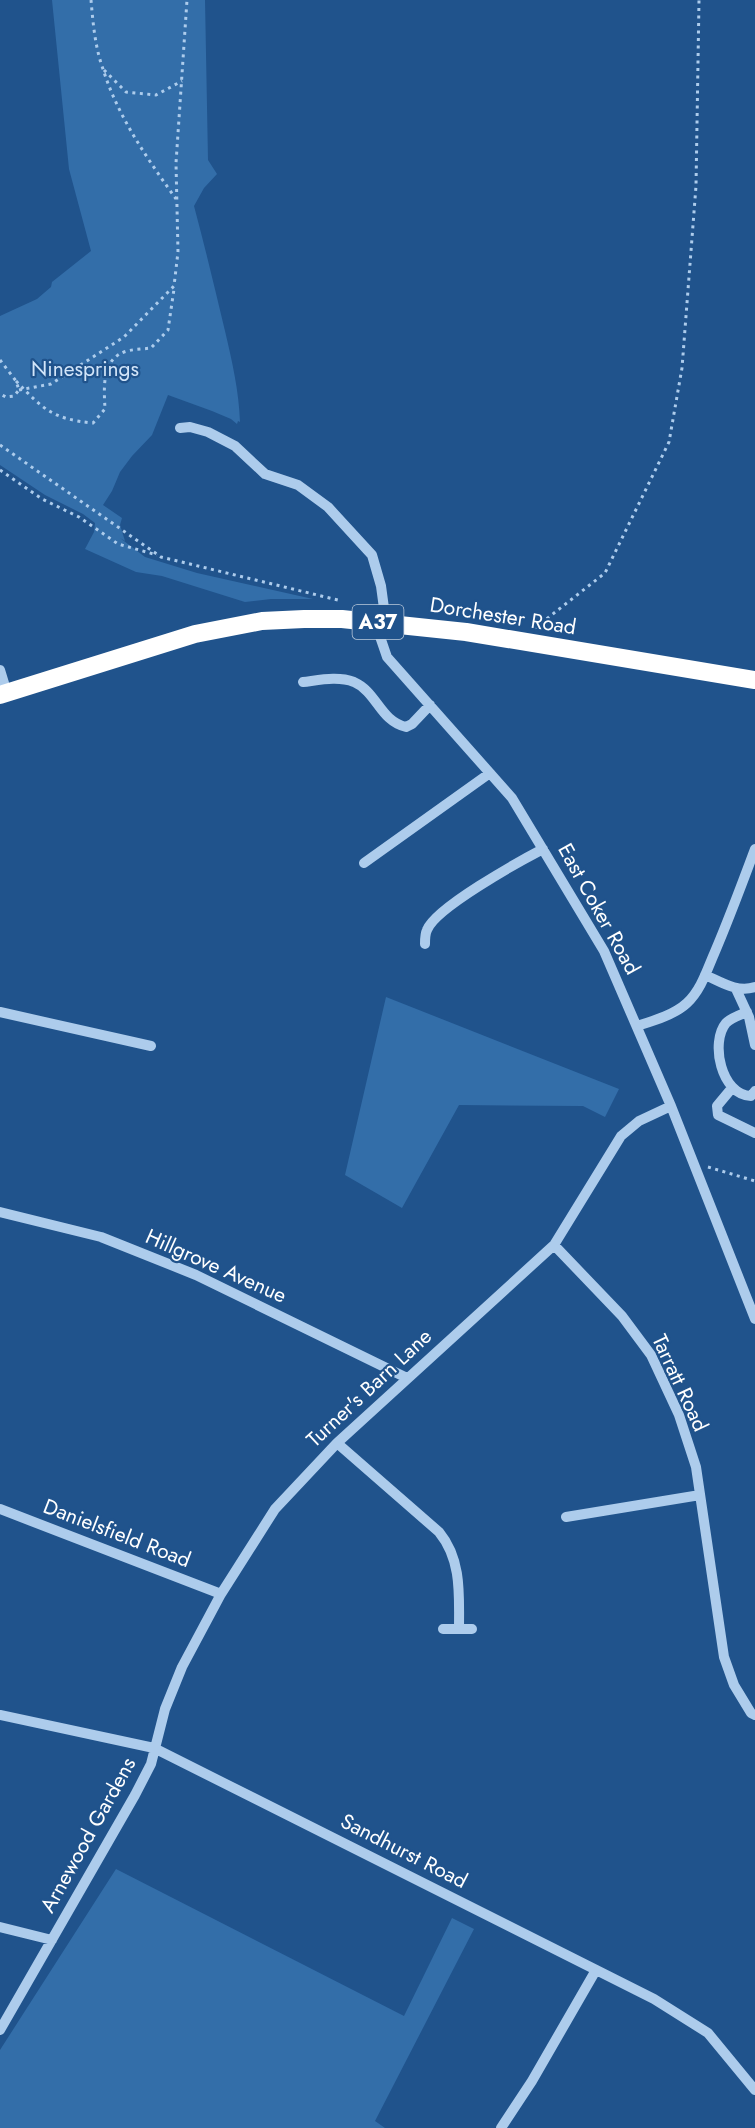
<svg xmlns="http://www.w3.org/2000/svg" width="755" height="2128" viewBox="0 0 755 2128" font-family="Jost,sans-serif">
	<rect width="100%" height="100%" fill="#20538c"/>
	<path fill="#336ea9" d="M52,0H205L208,160L217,174L204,188L194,206C205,247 215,289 225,331C232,361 239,391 240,422L238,421L237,424L231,419L212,411L168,395L152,435L132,456L120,472L112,491L103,505L122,518L120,525L125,541L120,538L145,557L197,573L313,599H271L245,602L162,576L136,572L85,549L94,532L95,523L83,514L45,495L0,465V316L37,299L51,287L52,282L91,251L69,169Z
		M386,997L619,1089L605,1117L583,1106L459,1105L402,1208L345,1175Z
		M116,1869L404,2016L452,1918L474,1929L375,2121L385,2128H0V2050Z"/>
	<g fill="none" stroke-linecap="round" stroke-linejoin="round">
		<path stroke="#adccec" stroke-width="3" stroke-dasharray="3 4.5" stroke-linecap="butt" d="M91,0C93,23 95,47 103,69C118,117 147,158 176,199
			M104,70L126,92L156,95L182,81
			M0,360L16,381L19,390L14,396L6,397L0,394
			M16,381C43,409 52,419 93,423L105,409C104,388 101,358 127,351C135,349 144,349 151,348L168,330L174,289
			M19,390L51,384L124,337L174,286L178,252L176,163L187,0
			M0,445L161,557L342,601
			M0,470L42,499L79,517L118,544L157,555
			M535,628L605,573L669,442L682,368L696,186L699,0
			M708,1167L755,1181"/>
		<path stroke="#adccec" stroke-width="10" d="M180,428L190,427L208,432L235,446L265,474L298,485L328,507L372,555L381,586L386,623
			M375,622L387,657L512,798L604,951L671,1106L755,1319
			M0,670L7,693
			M303,682C320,680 338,676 354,682C377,692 380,721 406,727L412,724L430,705
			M364,863L490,773
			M425,944C425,940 425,934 427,930C435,908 520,861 543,849
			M705,975C721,982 737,993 755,987
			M736,989L749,1017L755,1045
			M0,1012L151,1046
			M747,1012C740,1015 731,1018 726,1023C710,1042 721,1095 751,1096L755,1091
			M637,1026C653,1021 674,1015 687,1003C701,990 707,970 714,954C729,919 742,884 755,849
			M732,1088L717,1106L718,1115L755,1133
			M0,1212L101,1237L196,1275L407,1378
			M554,1245L622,1316L651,1355L679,1415L696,1467L724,1657L734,1685L751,1713L755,1715
			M337,1443L439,1532C462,1560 459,1595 459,1629
			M0,1509L221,1594
			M566,1517L700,1495
			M443,1629H472
			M0,1715L154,1748L654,1999L708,2033L755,2090
			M0,1927L52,1940
			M0,2030L135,1795L151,1764L165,1709L182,1667L221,1594L275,1509L337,1443L554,1245L621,1136L639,1121L671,1106
			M501,2128L532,2081L596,1970"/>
		<path stroke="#fff" stroke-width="18" d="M0,695L195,634L262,621L304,619H342L466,632L755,680"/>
	</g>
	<g text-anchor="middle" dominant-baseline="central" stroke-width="4.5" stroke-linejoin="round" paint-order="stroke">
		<rect fill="#20538c" stroke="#bccbdc" stroke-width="1.5" x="352.5" y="605" width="51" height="34" rx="4.5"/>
		<g font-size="20" font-weight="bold" fill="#fff">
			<text x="378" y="622">A37</text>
		</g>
		<g font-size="21" fill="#d2e5f9" stroke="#20538c">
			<text x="85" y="369">Ninesprings</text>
		</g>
		<g font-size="21" fill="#fff" stroke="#20538c">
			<text transform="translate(503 616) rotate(9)">Dorchester Road</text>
			<text transform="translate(599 909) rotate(61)">East Coker Road</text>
			<text transform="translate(216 1266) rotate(24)">Hillgrove Avenue</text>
			<text transform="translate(680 1383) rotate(65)">Tarratt Road</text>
			<text transform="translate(369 1388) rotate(-43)">Turner's Barn Lane</text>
			<text transform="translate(117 1533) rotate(21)">Danielsfield Road</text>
			<text transform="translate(88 1835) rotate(-61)">Arnewood Gardens</text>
			<text transform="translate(404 1851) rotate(27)">Sandhurst Road</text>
		</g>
	</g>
</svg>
